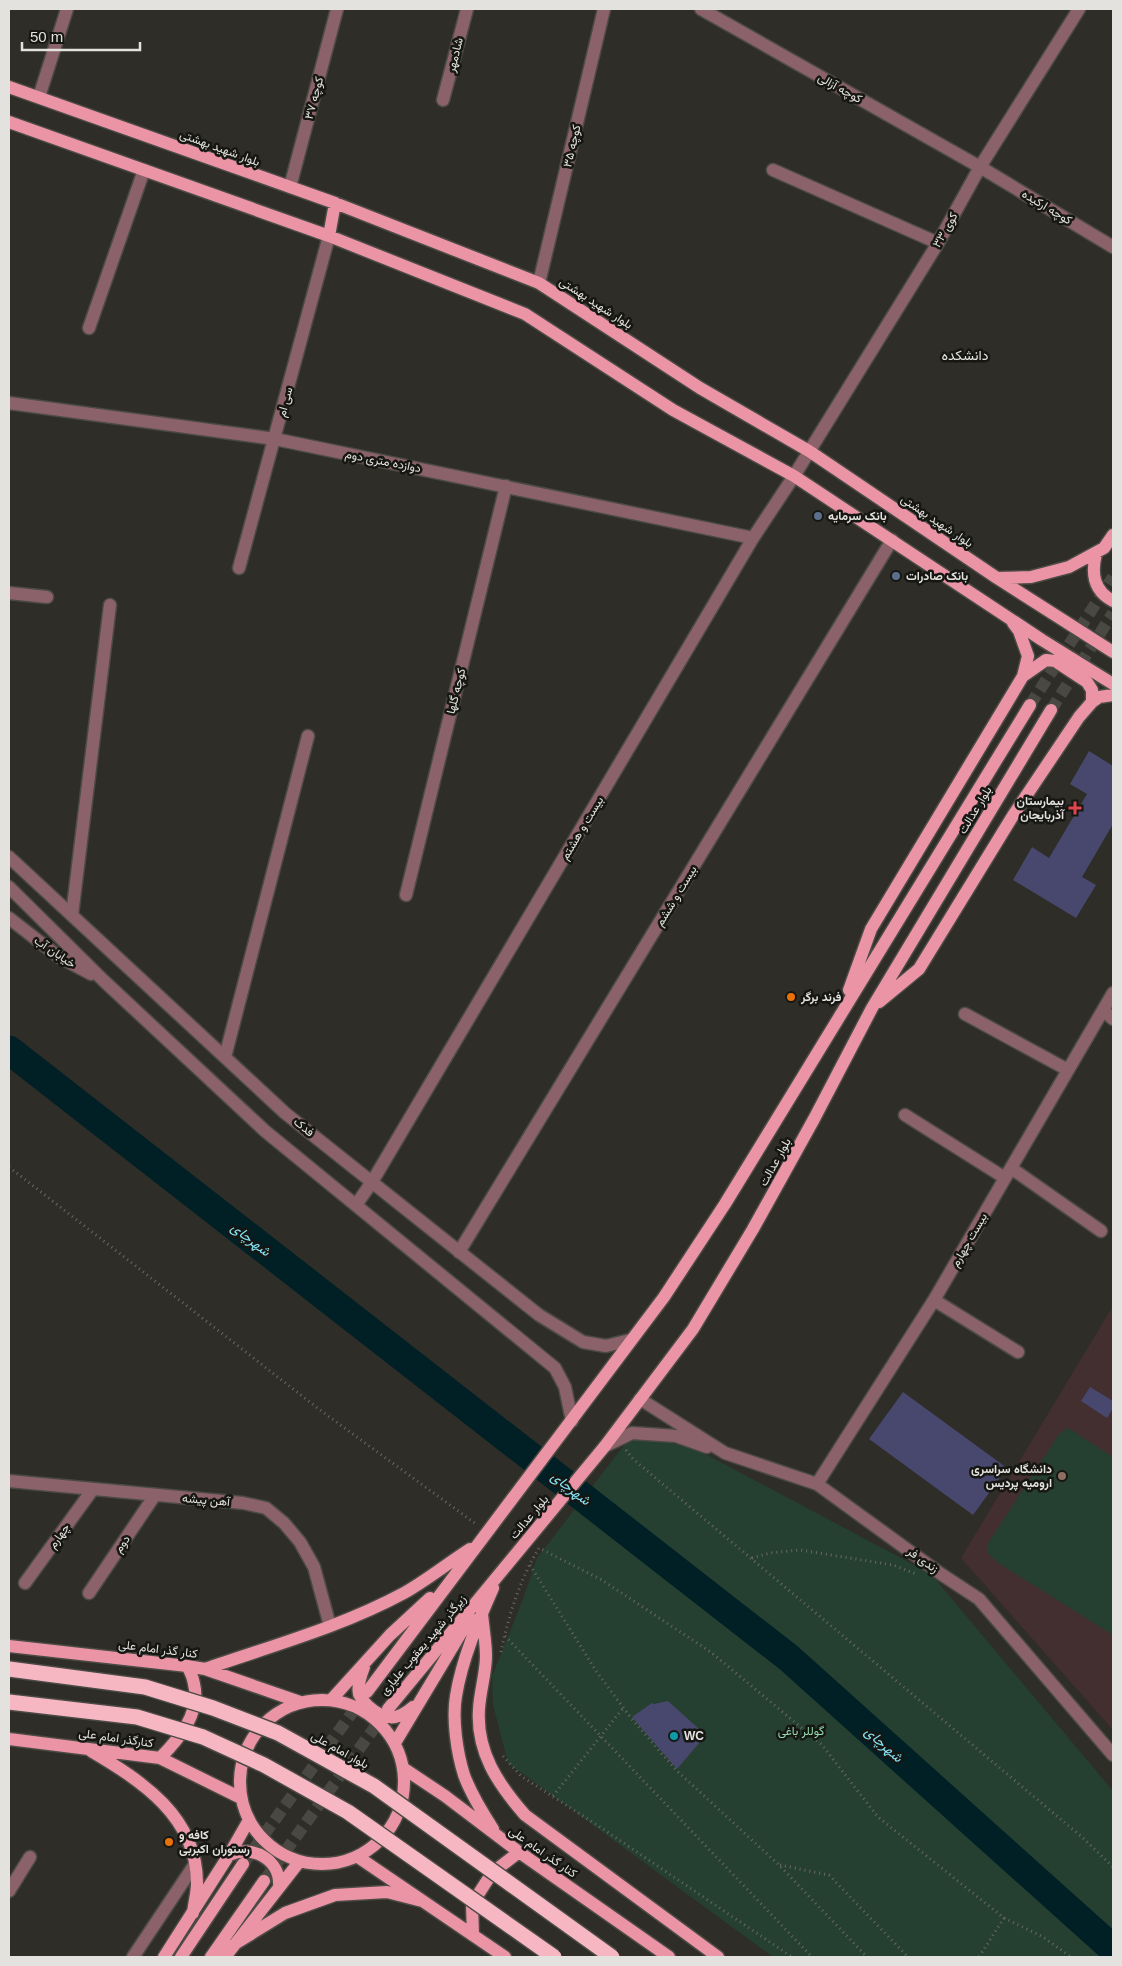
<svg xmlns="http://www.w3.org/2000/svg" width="1122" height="1966" viewBox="0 0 1122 1966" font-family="Helvetica,Vazirmatn,sans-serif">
	<rect width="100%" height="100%" fill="#2e2d27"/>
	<path fill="#432f30" d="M1113,1306V1730L961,1558Z"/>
	<path fill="#253f30" d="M1068,1428L1113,1457V1635L998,1563L988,1553L987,1545L1059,1434Z
		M641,1438L658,1440L696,1449L931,1574L1113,1791V1957H773L508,1763L493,1705L492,1676L523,1599L537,1558L625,1444Z"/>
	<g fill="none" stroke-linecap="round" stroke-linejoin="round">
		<path stroke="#012026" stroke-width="29" d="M9,1050L789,1658L1113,1949"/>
	</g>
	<path fill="#48486f" d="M1089,751L1113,766V824L1082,877L1096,885L1076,918L1013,880L1032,847L1049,858L1087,794L1070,784Z
		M1090,1387L1113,1401V1408L1107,1418L1081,1401Z
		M903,1392L1007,1468L973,1515L869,1439Z
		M668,1701L699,1729L700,1742L677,1769L632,1717L652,1703L654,1704Z"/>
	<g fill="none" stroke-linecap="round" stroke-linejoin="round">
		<path stroke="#494842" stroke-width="12" stroke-dasharray="12 6" stroke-linecap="butt" d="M1030,705L1113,577
			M1051,710L1113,613
			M243,1864L367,1692
			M264,1881L388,1709"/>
		<g stroke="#4b4a44" stroke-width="15">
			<path id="minor" d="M701,9L980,167L1113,247
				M39,97L67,9
				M443,100L467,9
				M773,170L938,243
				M290,187L337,9
				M539,283L604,9
				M89,328L144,170
				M9,403L275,439L753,538
				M239,568L329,236
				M9,593L47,597
				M9,857L285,1113L539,1315L583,1342L606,1346L630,1340
				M9,887L104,981L265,1131L555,1368L565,1387L572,1421
				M406,895L506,486
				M72,915L110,605
				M9,918L59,957L91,974
				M1103,1010L1113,1019
				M965,1014L1068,1070
				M225,1057L308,736
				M905,1115L1005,1178
				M1011,1168L1101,1231
				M356,1205L372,1182L753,538L794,476L938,243L980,167L1079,9
				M459,1252L892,540
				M934,1300L1018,1352
				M640,1399L725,1453L817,1484L941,1574L979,1599L1113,1755
				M605,1446L632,1433L676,1436L707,1447
				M9,1481L243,1503L266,1508L284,1523L300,1542L314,1567L330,1626
				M817,1484L934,1300L1113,993
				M25,1583L93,1489
				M89,1593L155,1495
				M9,1891L30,1857
				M133,1957L195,1864"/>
		</g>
		<g stroke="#4b4a44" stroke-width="15">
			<path id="major" d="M9,87L335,203L539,283L700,388L809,451L997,578L1113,652
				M9,122L329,236L525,314L673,410L794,476L1042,640L1113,684
				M329,236L335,203
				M1096,554C1091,574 1094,591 1113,601
				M997,578L1031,577L1069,567L1104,548L1113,535
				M1023,676L1046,660L1055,661L1087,682L1092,690V702
				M849,990L871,929L1023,676L1028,656L1019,631L1013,623
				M879,1002L919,969L1014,814L1079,717L1092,702L1099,697L1113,695
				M482,1613C483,1627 486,1642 486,1656C486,1673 480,1691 479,1709C476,1752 498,1784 525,1815L718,1957
				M9,1646L187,1666L205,1669L300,1702
				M364,1667C361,1675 357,1685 359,1694C361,1699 365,1703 368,1706C385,1721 397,1721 413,1707
				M205,1669C271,1646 341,1627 404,1593C427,1580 448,1563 470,1549
				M367,1692L664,1297L725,1204L1030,705
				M240 1782a82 82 0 1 1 164 0a82 82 0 1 1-164 0Z
				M331,1700L390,1635L430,1598
				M388,1709L605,1446L693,1329L753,1229L814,1119L872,1008L1051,710
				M9,1739L160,1758L241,1798
				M395,1743L470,1618
				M91,1751C142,1781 197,1817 197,1883C197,1893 194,1903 193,1913
				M160,1758C179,1739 201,1713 194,1684C193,1678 190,1671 187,1666
				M403,1768L445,1796L519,1852L669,1957
				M493,1829C482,1812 471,1794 464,1775C457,1753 452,1719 456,1696C462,1659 478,1622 493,1588
				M229,1855C253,1844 281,1860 279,1887
				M358,1857L505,1957
				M473,1935L472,1904L492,1873L519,1852
				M233,1945L285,1913L335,1895L387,1892L422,1901
				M164,1957L229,1855L249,1820
				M181,1957L243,1864
				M211,1957L264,1881
				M225,1957L299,1862"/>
		</g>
		<path stroke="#6a6964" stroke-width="3" stroke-dasharray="1 4" stroke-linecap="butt" d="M9,1167L320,1410L476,1524
			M626,1450L633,1459L1083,1838L1113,1867
			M752,1558L770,1553L800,1550L893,1565L916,1574
			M530,1565L596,1671L631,1718L676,1770L778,1864L867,1957
			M505,1636L812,1957
			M501,1652C508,1617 520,1579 539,1548L602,1580L712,1653L822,1745L878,1817L1004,1918L979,1957
			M503,1756L521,1776L597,1825L792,1957
			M553,1796L624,1707
			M780,1865L829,1875L908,1957
			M1004,1918L1043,1937L1071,1957"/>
		<use href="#minor" stroke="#8c626a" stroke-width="12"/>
		<use href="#major" stroke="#ea94a6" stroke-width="12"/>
		<g stroke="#4b4a44" stroke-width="18" stroke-linecap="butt">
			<path id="highway-bridge" d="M9,1669L145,1687L213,1708L278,1733L374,1786L612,1957
				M9,1702L137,1717L203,1737L264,1765L348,1812L554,1957"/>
		</g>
		<use href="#highway-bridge" stroke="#f6b7c3" stroke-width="15"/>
	</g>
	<g fill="#5c6f8a" stroke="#161613" stroke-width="2">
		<circle cx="818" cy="516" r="5"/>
		<circle cx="896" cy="576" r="5"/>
	</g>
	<path fill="#e0444e" stroke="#161613" stroke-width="2" d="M1072.5 800.5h5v5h5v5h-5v5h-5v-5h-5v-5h5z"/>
	<g fill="#e8710a" stroke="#161613" stroke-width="2">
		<circle cx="791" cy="997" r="5"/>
		<circle cx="169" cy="1842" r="5"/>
	</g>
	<circle fill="#8d6e63" stroke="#161613" stroke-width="2" cx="1062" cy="1476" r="5"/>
	<circle fill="#0f9aa8" stroke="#161613" stroke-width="2" cx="674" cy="1736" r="5"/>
	<g text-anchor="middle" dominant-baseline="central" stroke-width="5" stroke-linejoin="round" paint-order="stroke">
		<g font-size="12" fill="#e3e2de" stroke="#161613">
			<text transform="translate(455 55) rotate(-76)">شادمهر</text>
			<text transform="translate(840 88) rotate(29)">کوچه آزالی</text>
			<text transform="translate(314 98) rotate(-75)">کوچه ۳۷</text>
			<text transform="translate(572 146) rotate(-77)">کوچه ۳۵</text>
			<text transform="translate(220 148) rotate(20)">بلوار شهید بهشتی</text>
			<text transform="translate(1047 207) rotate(31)">کوچه ارکیده</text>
			<text transform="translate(945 230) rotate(-60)">کوی ۳۳</text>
			<text transform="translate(596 303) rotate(33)">بلوار شهید بهشتی</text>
			<text transform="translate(285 402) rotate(-75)">سی ام</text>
			<text transform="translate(383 461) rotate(11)">دوازده متری دوم</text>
			<text transform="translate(937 521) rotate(34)">بلوار شهید بهشتی</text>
			<text transform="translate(456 691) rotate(-76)">کوچه گلها</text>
			<text transform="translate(975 810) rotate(-59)">بلوار عدالت</text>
			<text transform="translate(582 828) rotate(-59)">بیست و هشتم</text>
			<text transform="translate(676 896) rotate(-59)">بیست و ششم</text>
			<text transform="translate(55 952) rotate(34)">خیابان آب</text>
			<text transform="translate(304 1127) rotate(39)">فدک</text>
			<text transform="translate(775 1162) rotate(-61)">بلوار عدالت</text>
			<text transform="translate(969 1240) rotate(-60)">بیست چهارم</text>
			<text transform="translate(206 1500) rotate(5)">آهن پیشه</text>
			<text transform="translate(529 1517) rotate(-50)">بلوار عدالت</text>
			<text transform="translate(59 1536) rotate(-54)">چهارم</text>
			<text transform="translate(122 1544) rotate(-56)">دوم</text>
			<text transform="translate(923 1560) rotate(36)">زندی فر</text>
			<text transform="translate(423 1645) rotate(-50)">زیرگذر شهید یعقوب علیاری</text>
			<text transform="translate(158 1649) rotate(7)">کنار گذر امام علی</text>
			<text transform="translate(116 1738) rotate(8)">کنارگذر امام علی</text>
			<text transform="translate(340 1750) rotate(29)">بلوار امام علی</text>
			<text transform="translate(543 1852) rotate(35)">کنار گذر امام علی</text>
		</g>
		<g font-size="12" font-weight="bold" fill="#e3e2de" stroke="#161613" text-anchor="start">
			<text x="828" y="516">بانک سرمایه</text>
			<text x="906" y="576">بانک صادرات</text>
			<text x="1064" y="801" text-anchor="end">بیمارستان<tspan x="1064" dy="14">آذربایجان</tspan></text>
			<text x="801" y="997">فرند برگر</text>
			<text x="1052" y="1469" text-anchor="end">دانشگاه سراسری<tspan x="1052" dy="14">ارومیه پردیس</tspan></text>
			<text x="684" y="1736">WC</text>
			<text x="179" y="1835">کافه و<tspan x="179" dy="14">رستوران اکبربی</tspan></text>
		</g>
		<g font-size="12" fill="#95dcb1" stroke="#161613">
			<text x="801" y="1731">گوللر باغی</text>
		</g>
		<g font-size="14" fill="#e3e2de" stroke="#161613">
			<text x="965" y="355">دانشکده</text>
		</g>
		<g font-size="14" font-style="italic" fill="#85e5f7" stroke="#161613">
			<text transform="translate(251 1239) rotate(38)">شهرچای</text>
			<text transform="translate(571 1488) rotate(38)">شهرچای</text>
			<text transform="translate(884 1744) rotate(42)">شهرچای</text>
		</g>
	</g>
	<rect width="1122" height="1966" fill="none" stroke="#e3e2de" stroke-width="20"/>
	<path d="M22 42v8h118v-8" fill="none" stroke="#e3e2de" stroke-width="2.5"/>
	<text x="30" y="42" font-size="15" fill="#e3e2de" stroke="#161613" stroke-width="4" paint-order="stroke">50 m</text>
</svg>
